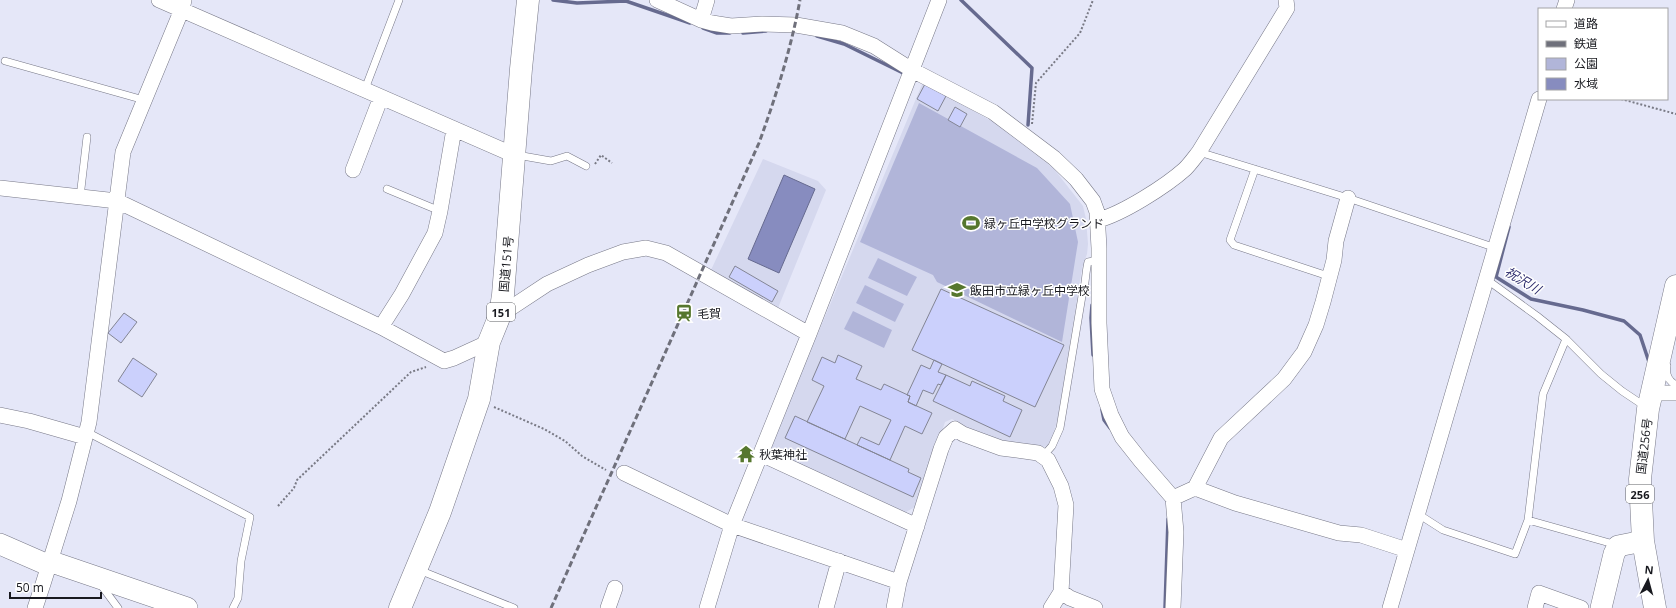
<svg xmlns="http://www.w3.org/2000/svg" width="1676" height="608" viewBox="0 0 1676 608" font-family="'Open Sans','Noto Sans JP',sans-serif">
	<rect width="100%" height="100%" fill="#e5e7f8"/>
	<path fill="#d5d8ee" d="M923,82L1000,126L1054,169L1083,206L1086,219L1088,244L1087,254L1082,268L1058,417L1052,440L1049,444L1044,447L1001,441L968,428L952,419L945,422L917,506L904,513L777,455L771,446Z
		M763,159L818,181L826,190L778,308L711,270Z"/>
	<path fill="#b1b5d9" d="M919,103L1037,168L1070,204L1078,242L1062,342L937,282L933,275L860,242Z
		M878,258L917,277L907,296L868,278Z
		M865,285L904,304L895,322L856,303Z
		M853,311L892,330L884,348L844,329Z"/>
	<path fill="#878cbf" stroke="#666a8f" d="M784,175L815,189L779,273L748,259Z"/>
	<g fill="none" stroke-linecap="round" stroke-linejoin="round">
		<path stroke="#666a8f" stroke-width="3.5" d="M553,0L577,3L626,1L690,23
			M961,0L1032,68L1028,125
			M703,28L717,33H730
			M743,33L766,31
			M817,36L844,44L903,73
			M1509,227L1496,277L1531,299L1583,310L1624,321L1640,335L1650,365
			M1092,305L1091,318L1093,355
			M1102,410L1104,420L1110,428
			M1165,608L1168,519"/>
	</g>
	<path fill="#cbd0fc" stroke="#838594" d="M925,84L946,96L938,111L917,99Z
		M955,107L967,114L960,127L948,120Z
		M735,266L778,291L772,302L729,277Z
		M941,289L1064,345L1035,407L912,350Z
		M124,313L137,322L121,343L108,333Z
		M838,355L862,366L856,379L881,390L884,384L910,396L908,402L932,413L922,434L905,426L890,460L857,445L861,437L879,445L891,420L860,406L845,439L807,422L824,386L812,380L822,357L835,363Z
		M133,358L157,374L142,397L118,381Z
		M934,360L942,364L938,372L946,375L941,385L938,384L933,394L923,390L916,406L908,402L910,396L907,395L921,365L930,369Z
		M946,375L970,386L972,381L1005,396L1003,401L1022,410L1010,437L933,401Z
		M795,416L909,469L908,472L921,478L913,497L785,438Z"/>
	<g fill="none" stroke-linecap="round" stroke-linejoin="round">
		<g stroke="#777887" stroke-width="8">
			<path id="lane" d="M5,61L144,100
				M365,89L399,0
				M1199,152L1348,198L1496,248
				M517,155L551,161L567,156L586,166
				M1255,169L1230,240L1234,245L1322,274H1329
				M387,189L440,211
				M80,197L87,137
				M1486,279L1537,316L1566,339L1601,374L1622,391L1646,407
				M1667,366C1665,375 1669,381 1676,385
				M87,432L250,517L241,561L238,598L233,608
				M1043,456L1052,446L1060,428L1082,296C1086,285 1085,274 1088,262L1099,260
				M1418,514L1443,530L1515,554L1528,520L1543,394L1566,339
				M1528,520L1617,545
				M424,572L514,608
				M101,585L118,608"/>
		</g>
		<g stroke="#777887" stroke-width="16">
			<path id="street" d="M159,0L514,155
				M657,0L701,20L712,23L731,26L762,24L796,25L842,33L874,46L912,70L993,112L1054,158L1076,179L1093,201L1097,212L1099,248V323L1102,389L1111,415L1122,437L1141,461L1173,498L1176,532L1173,608
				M1564,9L1567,0
				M701,20L707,0
				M353,170L381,97
				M0,188L117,201L381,327L444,361L454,358L489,342
				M1098,220C1122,214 1166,186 1185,169C1190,164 1195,157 1199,152L1287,8L1286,0
				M500,315L547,284L588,265L623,252L646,248L666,253L809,334
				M381,327L402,294L435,233L440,211L454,129
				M1652,393H1676
				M0,415L29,421L85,437
				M761,454L917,526
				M624,473L732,525L899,582
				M1195,488L1235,503L1339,533L1361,535L1407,550
				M1173,498L1195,488L1221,438L1284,379L1304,352L1316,325L1323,302L1334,260L1336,241L1348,198
				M35,608L43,584L69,501L89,422L123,152L182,9L184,0
				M608,608L615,588
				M707,608L732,525L809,334L939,0
				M826,608L839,561
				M894,608L899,582L941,449L946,437L955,429L963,434L1001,448L1038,453L1048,460L1061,486L1066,505L1061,592L1070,598L1095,608
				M1051,608L1061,592
				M1390,608L1539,99
				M1535,608L1539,593L1581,608"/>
		</g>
		<g stroke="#777887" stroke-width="22">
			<path id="secondary" d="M0,544L48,565L55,563L187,608
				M1601,608L1614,554L1618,546L1643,541"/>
		</g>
		<g stroke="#777887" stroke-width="23">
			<path id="highway" d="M400,608L440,512L479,399L489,342L500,315L503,295L521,69L528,0
				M1655,608L1643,541L1640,479L1648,409L1676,286"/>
		</g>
		<path stroke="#797a85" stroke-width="2" stroke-dasharray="2 2" stroke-linecap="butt" d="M1621,99L1676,114
			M1032,124L1036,83L1080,33L1093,0
			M595,164L601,155L612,163
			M494,407L544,429L565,441L582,456L606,470
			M278,506L294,488L297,480L411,372L426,367"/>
		<use href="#lane" stroke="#fff" stroke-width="7"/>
		<use href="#street" stroke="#fff" stroke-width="15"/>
		<use href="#secondary" stroke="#fff" stroke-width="21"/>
		<use href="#highway" stroke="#fff" stroke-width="22"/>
		<path stroke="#6f707b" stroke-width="3" stroke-dasharray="6 3" stroke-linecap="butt" d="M551,608L759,143C776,96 791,49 800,0"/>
	</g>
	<defs>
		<g id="stadium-bare" transform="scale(1.38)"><path d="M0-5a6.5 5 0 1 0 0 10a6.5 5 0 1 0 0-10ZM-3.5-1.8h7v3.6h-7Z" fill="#56772e" stroke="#fff" stroke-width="2.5" paint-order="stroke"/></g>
		<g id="school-bare" transform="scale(1.38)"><path d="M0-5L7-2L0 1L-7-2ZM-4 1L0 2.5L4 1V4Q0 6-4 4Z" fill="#56772e" stroke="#fff" stroke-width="2.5" paint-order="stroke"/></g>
		<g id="station-bare" transform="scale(1.38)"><path d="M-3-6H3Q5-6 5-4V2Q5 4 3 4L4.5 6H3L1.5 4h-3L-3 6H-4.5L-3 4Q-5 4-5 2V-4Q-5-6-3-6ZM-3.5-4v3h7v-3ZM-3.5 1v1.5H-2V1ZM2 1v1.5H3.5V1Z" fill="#56772e" stroke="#fff" stroke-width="2.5" paint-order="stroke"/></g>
		<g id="temple-bare" transform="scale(1.38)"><path d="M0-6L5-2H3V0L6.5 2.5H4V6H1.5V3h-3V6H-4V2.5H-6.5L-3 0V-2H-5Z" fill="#56772e" stroke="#fff" stroke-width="2.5" paint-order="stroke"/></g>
	</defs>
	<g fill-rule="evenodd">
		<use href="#stadium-bare" x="971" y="223"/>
		<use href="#school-bare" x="957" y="290"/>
		<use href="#station-bare" x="684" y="313"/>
		<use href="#temple-bare" x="746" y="454"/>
	</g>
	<g text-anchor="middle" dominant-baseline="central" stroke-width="3" stroke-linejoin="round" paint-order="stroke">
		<g fill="#fff" stroke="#5d5e62" stroke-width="1">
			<rect x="487" y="303" width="28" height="18" rx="3"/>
			<rect x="1626" y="485" width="28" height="18" rx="3"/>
		</g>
		<g font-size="11" font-weight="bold" fill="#18191f">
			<text x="501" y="312">151</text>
			<text x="1640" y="494">256</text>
		</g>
		<g font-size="12" fill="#18191f" stroke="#fff" text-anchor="start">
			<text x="984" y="223">緑ヶ丘中学校グランド</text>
			<text x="970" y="290">飯田市立緑ヶ丘中学校</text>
			<text x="697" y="313">毛賀</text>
			<text x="759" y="454">秋葉神社</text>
		</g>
		<g font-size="12" fill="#18191f" stroke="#fff">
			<text transform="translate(506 264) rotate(-85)">国道151号</text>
			<text transform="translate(1644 446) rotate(-83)">国道256号</text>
		</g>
		<g font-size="13" font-style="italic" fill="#31306f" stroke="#fff">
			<text transform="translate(1523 280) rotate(31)">祝沢川</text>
		</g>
	</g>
	<rect x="1538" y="8" width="130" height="92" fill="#ffffff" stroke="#a3a3a5"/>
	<rect x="1546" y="21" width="20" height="6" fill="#ffffff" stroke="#a3a3a5"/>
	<text x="1574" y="28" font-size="12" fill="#18191f">道路</text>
	<rect x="1546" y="41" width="20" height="6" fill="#6f707b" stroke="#a3a3a5"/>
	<text x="1574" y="48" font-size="12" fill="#18191f">鉄道</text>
	<rect x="1546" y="58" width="20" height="12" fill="#b1b5d9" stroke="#a3a3a5"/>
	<text x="1574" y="68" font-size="12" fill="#18191f">公園</text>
	<rect x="1546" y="78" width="20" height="12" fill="#878cbf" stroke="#a3a3a5"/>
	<text x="1574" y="88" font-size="12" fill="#18191f">水域</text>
	<g transform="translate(1648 580) rotate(6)" stroke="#ffffff" stroke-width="3" paint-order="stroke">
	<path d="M0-3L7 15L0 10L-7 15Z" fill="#18191f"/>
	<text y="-6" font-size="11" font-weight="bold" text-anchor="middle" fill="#18191f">N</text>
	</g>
	<path d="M10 592v6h91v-6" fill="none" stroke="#18191f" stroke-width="2"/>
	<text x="16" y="592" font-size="12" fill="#18191f" stroke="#ffffff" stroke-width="3" paint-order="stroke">50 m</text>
</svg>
